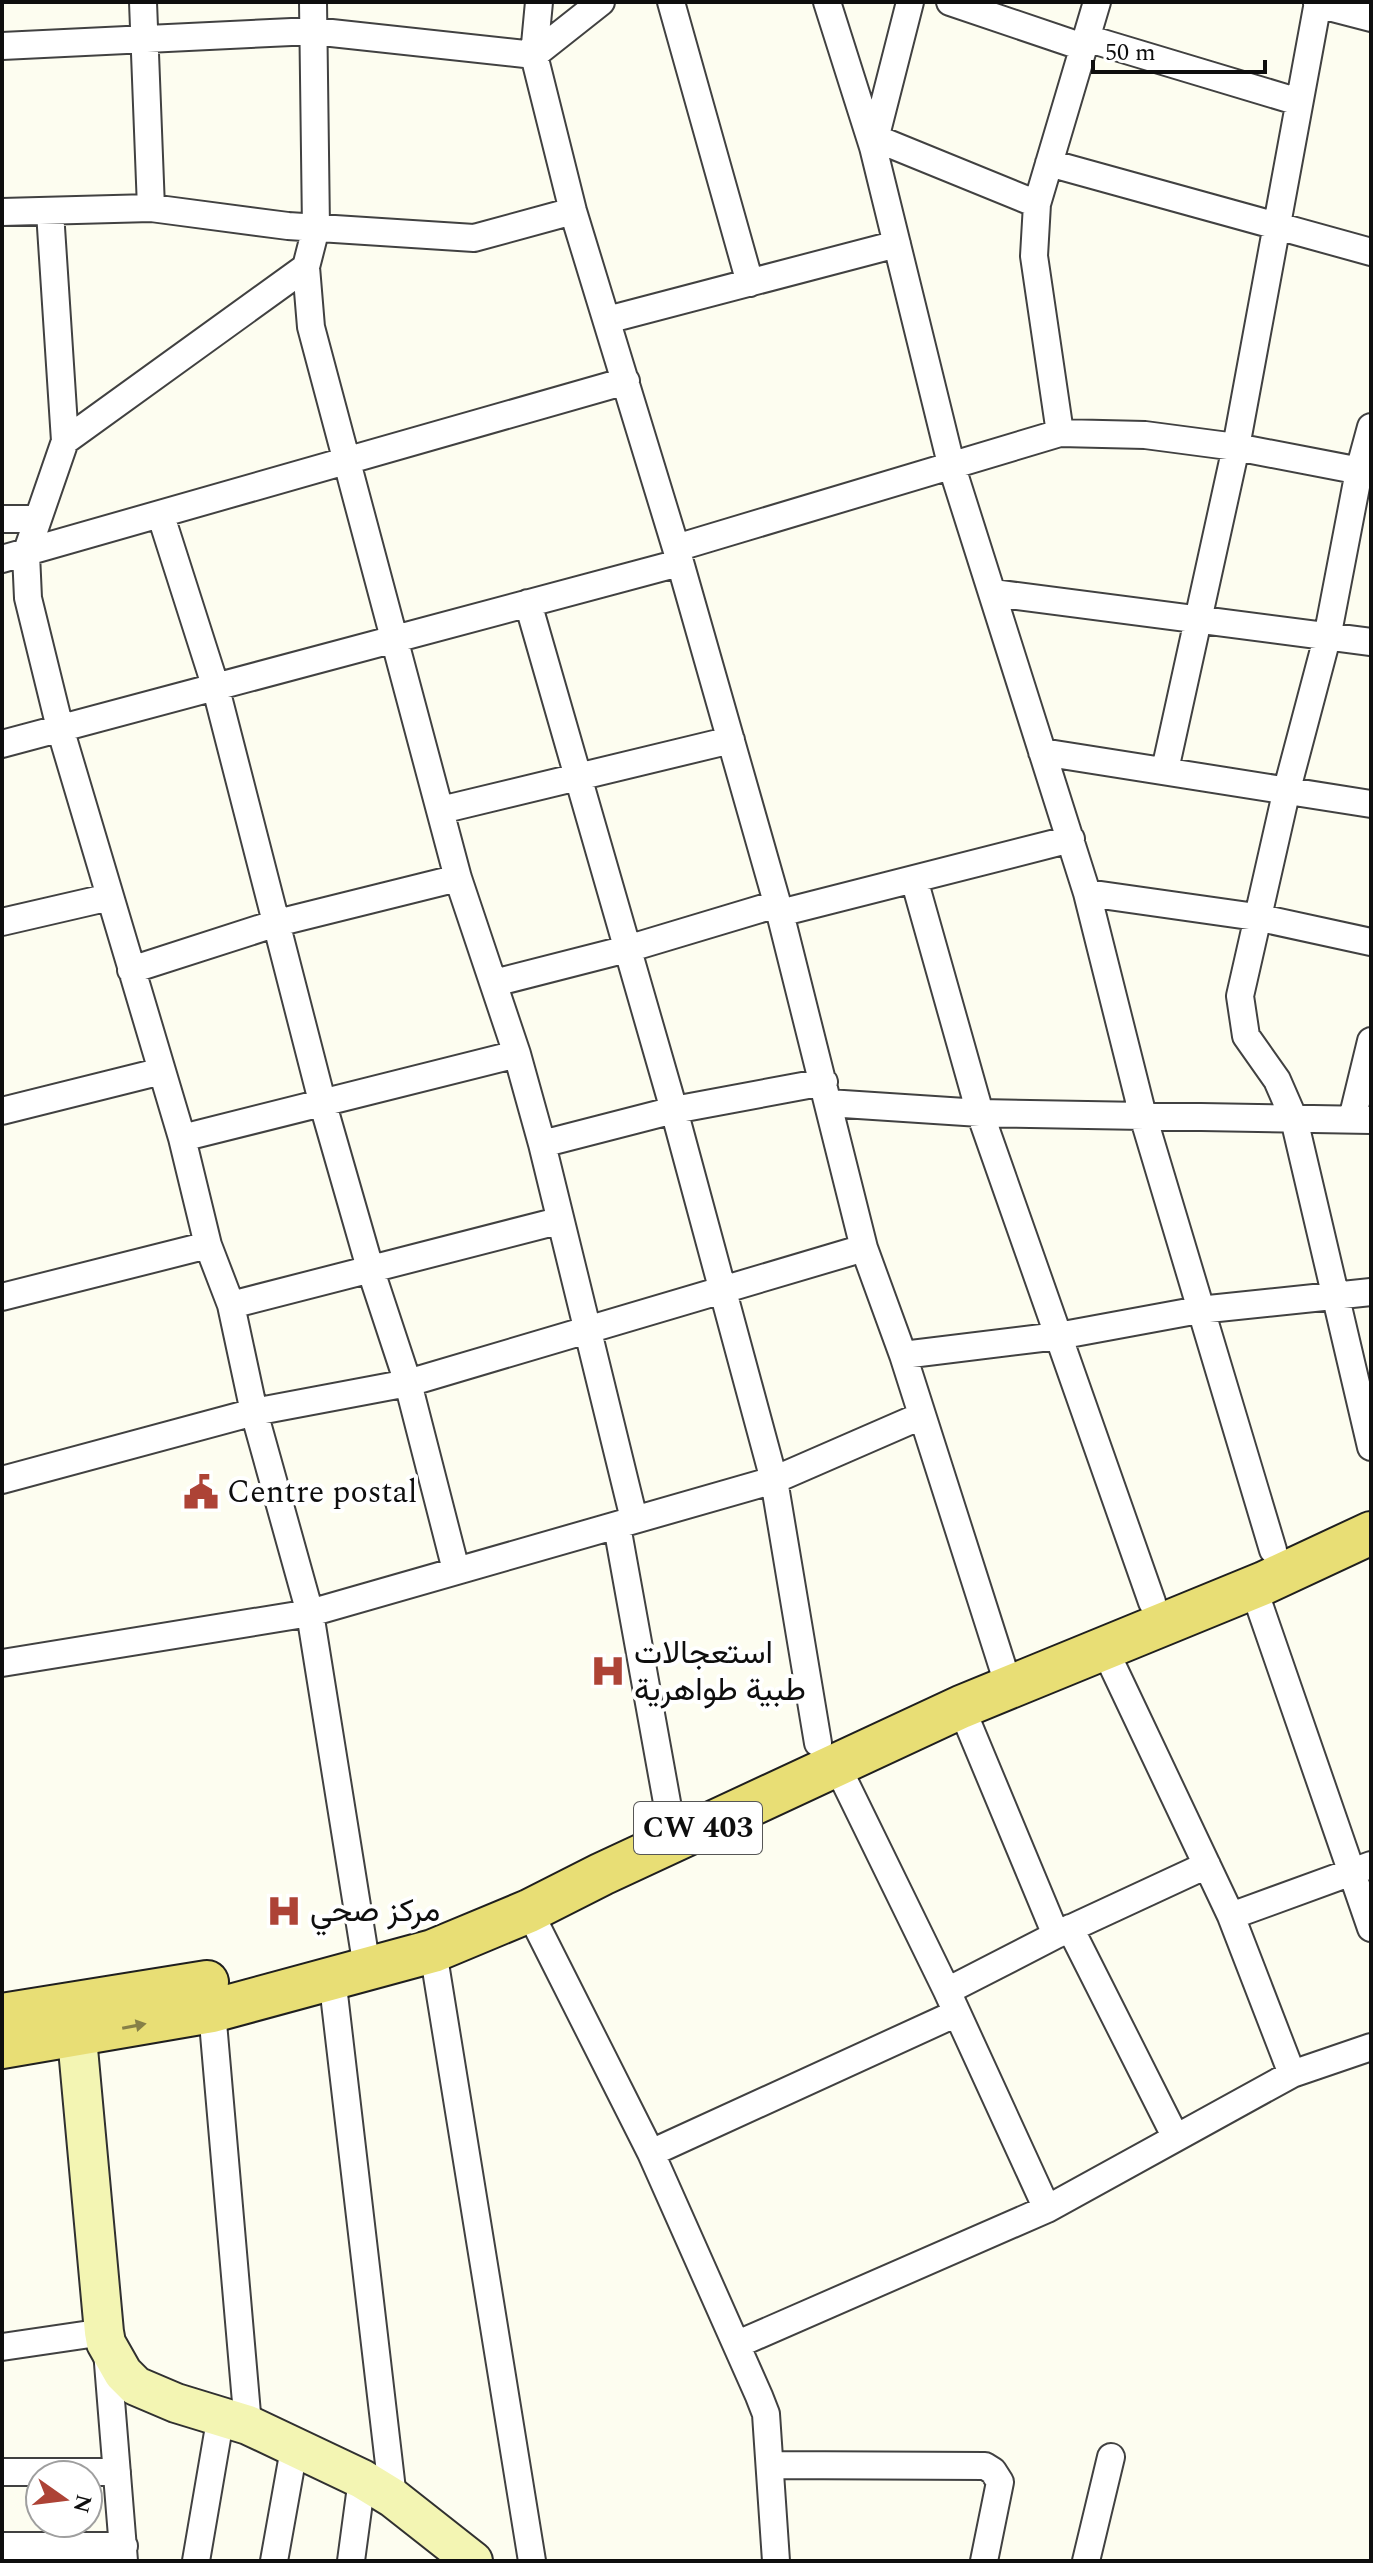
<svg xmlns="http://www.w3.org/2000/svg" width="1373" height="2563" viewBox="0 0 1373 2563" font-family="Spectral,Vazirmatn,serif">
	<rect width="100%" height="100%" fill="#fdfdf0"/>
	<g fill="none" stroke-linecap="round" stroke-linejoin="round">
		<g stroke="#414141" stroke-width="30">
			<path id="street" d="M143,2L151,208
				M313,2L316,228L306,267L311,327L458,878L517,1054L542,1144L634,1519
				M539,2L534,55L573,211L676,548L780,913L864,1248L903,1355L1009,1687
				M671,2L750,283
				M827,2L873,147L951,464L1087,893L1143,1116L1273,1550
				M950,2L1083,47
				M1317,4L1371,18
				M1086,38L1299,102
				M2,46L313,31L534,55L601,2
				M875,138L1037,204
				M873,147L910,2
				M1049,163L1371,252
				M2,212L151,208L288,226L474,238L573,211
				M50,212L65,441L26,554L28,598L60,728L182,1138L208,1245L231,1305L254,1412L310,1613L367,1968
				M607,320L897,244
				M1371,427L1359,471L1327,638L1287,789L1240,996L1246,1036L1277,1080L1294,1119L1371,1447
				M1060,433L1034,256L1037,204L1097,2
				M65,441L306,267
				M161,516L215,685L322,1101L370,1268L408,1383L456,1570
				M2,519H36
				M676,548L1060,433L1145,435L1236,447L1371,473
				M2,559L626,381
				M993,593L1371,642
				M528,603L674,1110L774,1480L818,1743
				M2,744L679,563
				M1042,752L1371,804
				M1165,770L1236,447L1318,2
				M441,810L731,740
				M914,879L980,1113L1152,1602
				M1087,893L1256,917L1371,942
				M780,913L1071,839
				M2,922L110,897
				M131,970L277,923L458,878
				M494,983L627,949L777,904
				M828,1103L980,1113L1371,1120
				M2,1111L162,1071
				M1352,1119L1371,1041
				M182,1138L517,1054
				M542,1144L674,1110L824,1082
				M2,1297L208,1245
				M231,1305L558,1221
				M903,1355L1058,1336L1199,1310L1371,1292
				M2,1480L254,1412L408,1383L864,1248
				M617,1526L670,1819
				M1253,1587L1371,1928
				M1104,1648L1231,1916L1292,2074
				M2,1663L310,1613L774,1480L921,1416
				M961,1707L1056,1935
				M836,1764L947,1991L1047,2209
				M529,1911L651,2153L759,2396L766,2414L776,2561
				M1231,1916L1371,1865
				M1070,1928L1176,2138
				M433,1951L532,2561
				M332,1977L393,2498
				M947,1991L1056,1935L1207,1865
				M212,2011L248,2425
				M651,2153L957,2013
				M738,2344L1047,2209L1292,2074L1371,2047
				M2,2347L104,2332
				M107,2351L124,2561
				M770,2465L985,2466L993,2471L1000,2482L984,2561
				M2,2472H117
				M2,2546H124
				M196,2561L221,2415
				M274,2561L294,2449
				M351,2561L362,2479
				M1086,2561L1111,2457"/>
		</g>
		<g stroke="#303030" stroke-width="42">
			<path id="secondary" d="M74,2005L104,2332L106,2343L123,2373L136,2386L176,2403L248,2425L362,2479L393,2498L473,2561"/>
		</g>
		<g stroke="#1f1f1f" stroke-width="46">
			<path id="primary" d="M2,2015L207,1982
				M2,2047L212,2011L433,1951L529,1911L602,1874L961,1707L1264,1583L1371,1533"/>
		</g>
		<use href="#street" stroke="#fff" stroke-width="26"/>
		<use href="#secondary" stroke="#f3f5b3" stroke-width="38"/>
		<use href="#primary" stroke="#e8de75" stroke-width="42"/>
	</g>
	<defs><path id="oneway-solid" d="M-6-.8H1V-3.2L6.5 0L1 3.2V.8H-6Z" transform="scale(2)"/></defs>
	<use fill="#868047" href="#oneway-solid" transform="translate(134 2026) rotate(-11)"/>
	<defs>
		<g id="civic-bare" transform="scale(2.76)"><path d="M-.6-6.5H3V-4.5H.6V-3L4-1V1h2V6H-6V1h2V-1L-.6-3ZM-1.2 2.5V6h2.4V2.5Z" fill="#ad4336" stroke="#fff" stroke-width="2.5" paint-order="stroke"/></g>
		<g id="hospital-bare" transform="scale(2.76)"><path d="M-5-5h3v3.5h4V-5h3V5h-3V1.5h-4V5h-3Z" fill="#ad4336" stroke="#fff" stroke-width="2.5" paint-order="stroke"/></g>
	</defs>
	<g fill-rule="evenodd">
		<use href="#civic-bare" x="201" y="1492"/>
		<use href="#hospital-bare" x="608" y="1671"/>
		<use href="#hospital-bare" x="284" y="1911"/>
	</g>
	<g text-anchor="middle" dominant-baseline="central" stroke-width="8" stroke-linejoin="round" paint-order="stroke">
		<rect fill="#fff" stroke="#565656" stroke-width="2" x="634" y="1802" width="128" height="52" rx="6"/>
		<g font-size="30" font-weight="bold" fill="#0e0e0e">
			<text x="698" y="1828">CW 403</text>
		</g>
		<g font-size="32" fill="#0e0e0e" stroke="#fff" text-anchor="start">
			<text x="227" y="1492">Centre postal</text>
			<text x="634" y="1653">استعجالات<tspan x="634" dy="37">طبية طواهرية</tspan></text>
			<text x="310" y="1911">مركز صحي</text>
		</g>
	</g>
	<rect width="1373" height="2563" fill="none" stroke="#0e0e0e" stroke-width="8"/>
	<g transform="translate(64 2499) rotate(104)"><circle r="38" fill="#ffffff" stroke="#9f9f9f" stroke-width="2"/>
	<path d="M0-6L14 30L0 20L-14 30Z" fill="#ad4336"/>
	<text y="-12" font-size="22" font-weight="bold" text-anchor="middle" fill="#0e0e0e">N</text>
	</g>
	<path d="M1093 60v12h172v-12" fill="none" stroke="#0e0e0e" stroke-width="4"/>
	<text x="1105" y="60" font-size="24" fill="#0e0e0e" stroke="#ffffff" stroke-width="6" paint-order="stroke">50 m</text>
</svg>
